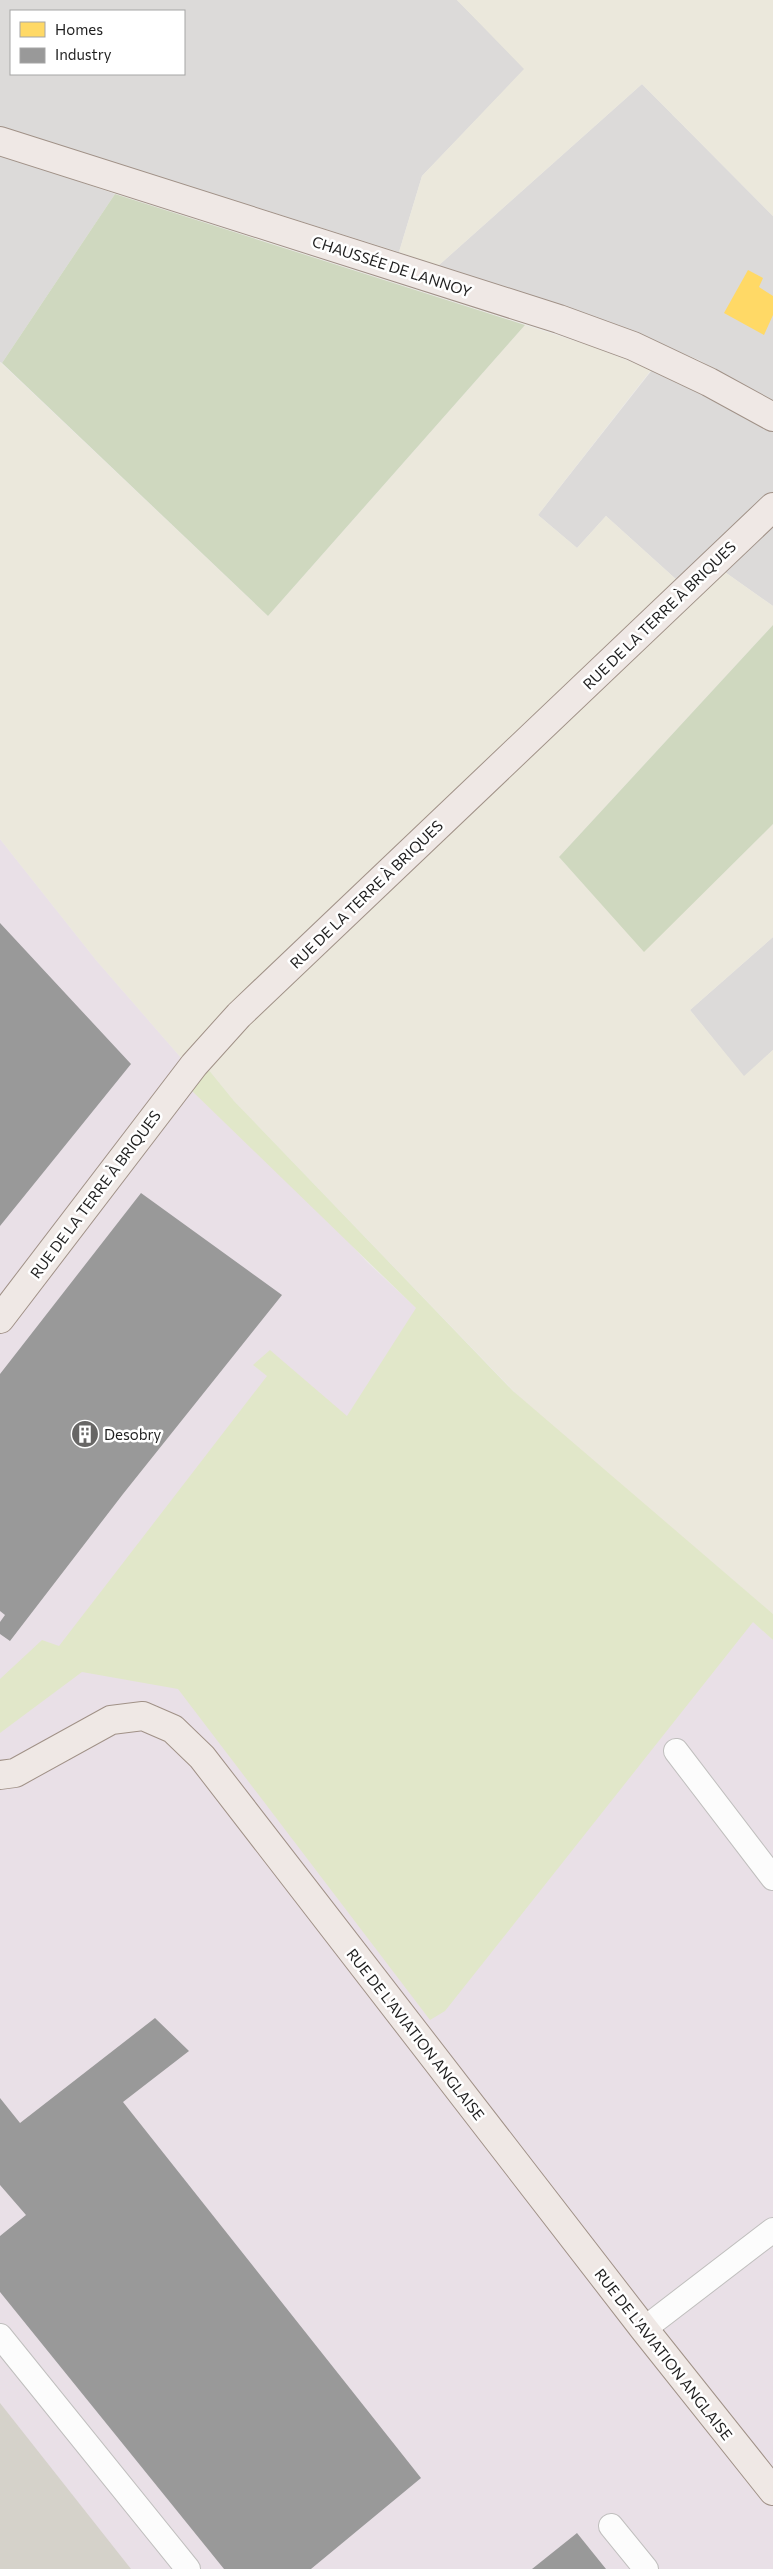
<svg xmlns="http://www.w3.org/2000/svg" width="773" height="2569" viewBox="0 0 773 2569" font-family="Commissioner,sans-serif">
	<rect width="100%" height="100%" fill="#eceae8"/>
	<path fill="#dcdad9" fill-rule="evenodd" d="M0,0H457L525,69L422,176L399,252L0,127ZM11,11H184V74H11Z
		M642,84L773,216V404L699,360L584,314L438,266Z
		M0,154L115,194L2,363L0,362Z
		M652,370L688,383L730,404L773,431V492L678,581L606,516L577,548L538,515Z
		M773,520V606L722,570Z
		M773,937V1050L744,1077L690,1010Z"/>
	<path fill="#e9e0e7" d="M0,839L96,960L183,1060L367,1262L773,1640V2569H0Z"/>
	<path fill="#d5d2ca" d="M0,2403L131,2569H0Z"/>
	<path fill="#ebe8dc" d="M457,0H773V216L642,84L438,266L399,252L422,176L524,69Z
		M525,325L594,347L651,370L538,515L577,548L606,516L678,581L183,1060L96,960L0,839V362L268,616Z
		M722,570L773,606V625L559,857L644,951L773,824V937L690,1010L744,1076L773,1050V1614L527,1405L234,1101L208,1069L259,1010Z"/>
	<path fill="#e1e7c9" d="M208,1069L234,1101L513,1391L773,1614V1640L753,1622L445,2011L430,2020L178,1689L82,1672L0,1733V1679L42,1640L59,1646L267,1376L253,1365L270,1350L347,1416L416,1308L191,1090Z"/>
	<path fill="#cfd8bf" d="M115,194L525,325L268,616L2,363Z
		M773,625V824L644,952L559,857Z"/>
	<path fill="#ffd966" d="M748,270L763,278L759,287L773,296V315L764,335L724,313Z"/>
	<path fill="#999" d="M0,923L131,1064L0,1226Z
		M141,1193L282,1295L123,1494L10,1641L0,1634V1622L5,1615L0,1611V1374Z
		M155,2018L189,2051L123,2102L421,2478L311,2569H224L0,2292V2236L26,2215L0,2185V2098L20,2123Z
		M577,2533L606,2569H532Z"/>
	<g fill="none" stroke-linecap="round" stroke-linejoin="round">
		<g stroke="#c0bfbe" stroke-width="26">
			<path id="minor" d="M676,1751L773,1878
				M644,2329L773,2230
				M0,2336L188,2569
				M611,2526L646,2569"/>
		</g>
		<g stroke="#a09187" stroke-width="30">
			<path id="major" d="M0,141L559,319L633,346L709,382L773,417
				M0,1319L194,1065L239,1015L773,507
				M0,1775L15,1773L111,1720L143,1716L173,1729L202,1757L644,2329L773,2491"/>
		</g>
		<use href="#minor" stroke="#fcfcfc" stroke-width="24"/>
		<use href="#major" stroke="#efe8e5" stroke-width="28"/>
	</g>
	<defs>
		<g id="building-disc" transform="scale(1.4375)"><circle r="9.5" fill="#676665" stroke="#fff"/><path d="M-4-6H4V6H1V3H-1V6H-4ZM-2.5-4.3h1.7v1.8h-1.7ZM.8-4.3h1.7v1.8H.8ZM-2.5-1h1.7V.8h-1.7ZM.8-1h1.7V.8H.8Z" fill="#fff"/></g>
	</defs>
	<g fill-rule="evenodd">
		<use href="#building-disc" x="85" y="1434"/>
	</g>
	<g text-anchor="middle" dominant-baseline="central" stroke-width="5" stroke-linejoin="round" paint-order="stroke">
		<g font-size="15" fill="#1f1f1f" stroke="#fff">
			<text transform="translate(392 266) rotate(18)">CHAUSSÉE DE LANNOY</text>
			<text transform="translate(659 615) rotate(-44)">RUE DE LA TERRE À BRIQUES</text>
			<text transform="translate(366 894) rotate(-44)">RUE DE LA TERRE À BRIQUES</text>
			<text transform="translate(95 1194) rotate(-53)">RUE DE LA TERRE À BRIQUES</text>
			<text transform="translate(416 2034) rotate(52)">RUE DE L'AVIATION ANGLAISE</text>
			<text transform="translate(664 2354) rotate(52)">RUE DE L'AVIATION ANGLAISE</text>
		</g>
		<g font-size="15" fill="#1f1f1f" stroke="#fff" text-anchor="start">
			<text x="104" y="1434">Desobry</text>
		</g>
	</g>
	<rect x="10" y="10" width="175" height="65" fill="#ffffff" stroke="#a5a5a5"/>
	<rect x="20" y="22" width="25" height="15" fill="#ffd966" stroke="#a5a5a5"/>
	<text x="55" y="35" font-size="15" fill="#1f1f1f">Homes</text>
	<rect x="20" y="48" width="25" height="15" fill="#999999" stroke="#a5a5a5"/>
	<text x="55" y="60" font-size="15" fill="#1f1f1f">Industry</text>
</svg>
